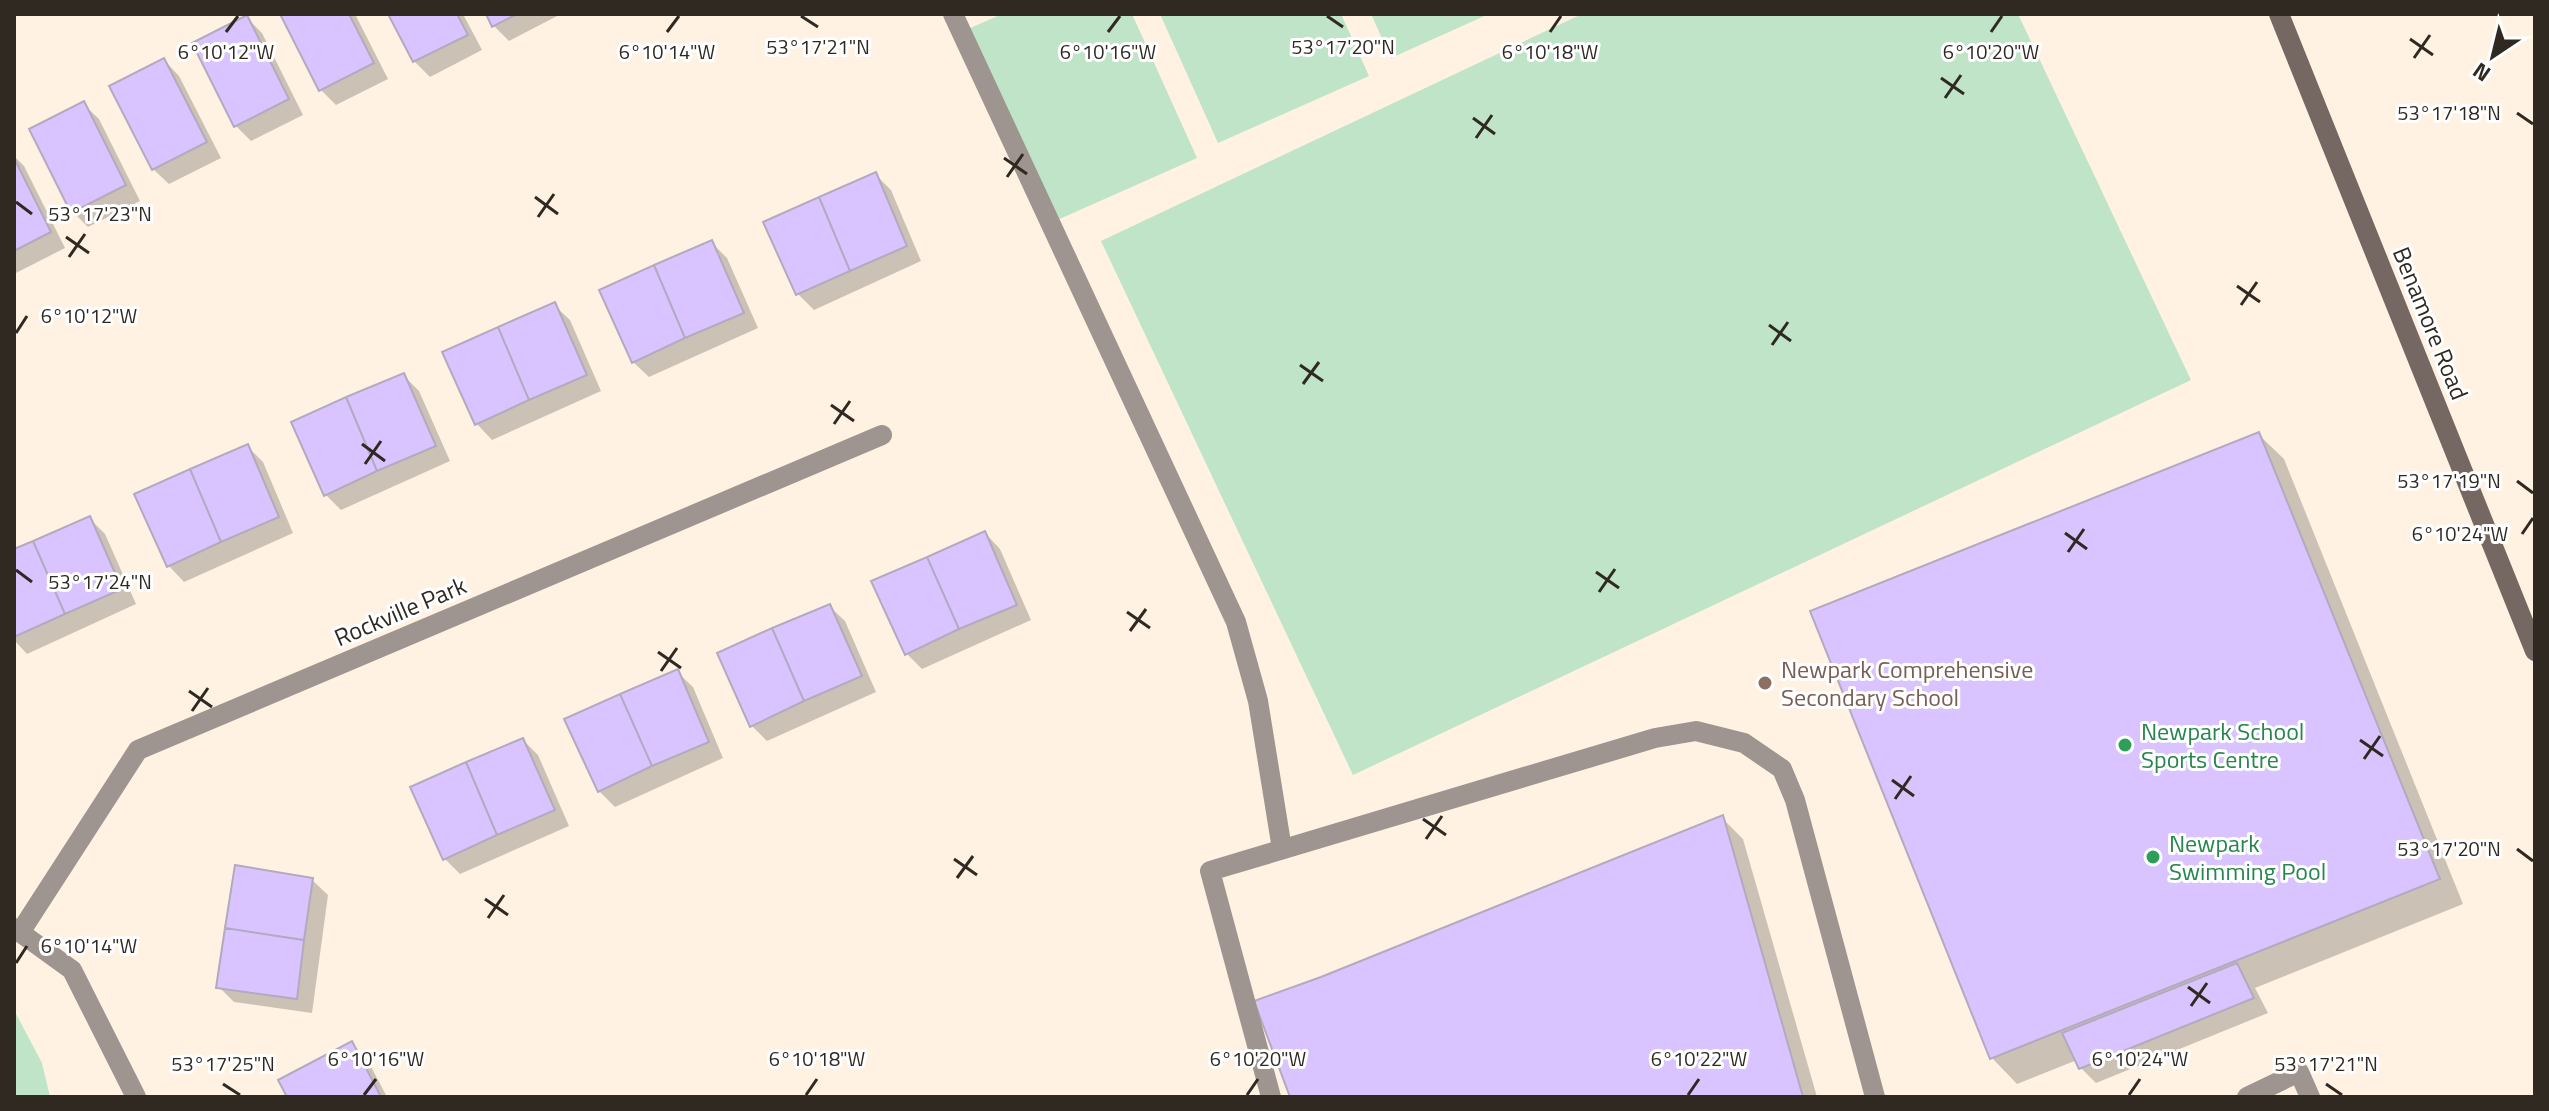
<svg xmlns="http://www.w3.org/2000/svg" width="2549" height="1111" viewBox="0 0 2549 1111" font-family="'Titillium Web',sans-serif">
	<rect width="100%" height="100%" fill="#fff2e3"/>
	<path fill="#bfe4c8" d="M1002,14H1132L1197,158L1046,225L959,33Z
		M1160,14H1341L1369,76L1218,143Z
		M1371,14H1489L1391,58Z
		M1582,14H2018L2191,380L1353,775L1101,241Z
		M14,1010L42,1063L50,1097H14Z"/>
	<path fill="#0003" d="M282,14H355L388,79L336,105L321,90Z
		M390,14H463L482,50L430,77L414,61Z
		M488,14H561L509,41L494,26Z
		M247,18L262,33L303,115L251,141L236,126Z
		M164,60L179,76L221,158L169,184L153,169Z
		M83,104L99,119L140,201L88,227L72,211Z
		M14,156L24,166L65,248L14,274Z
		M876,175L891,190L921,261L814,310L798,294L766,223Z
		M712,243L727,258L758,328L649,377L633,362Z
		M554,305L570,320L601,391L492,440L477,424L444,353Z
		M403,375L419,391L450,461L341,510L325,494Z
		M2258,434L2284,459L2463,904L2255,988L2268,1013L2096,1083L2081,1068L2077,1060L2017,1084L1992,1058Z
		M247,446L263,462L293,533L184,582L169,566Z
		M90,519L105,534L136,604L27,654L14,640V552Z
		M985,533L1000,549L1031,620L922,669L906,653Z
		M829,606L845,621L876,692L767,741L752,726Z
		M677,672L693,687L723,758L615,807L599,791Z
		M523,740L538,755L569,826L460,874L445,859Z
		M1722,818L1743,839L1817,1097H1292L1322,979Z
		M312,880L328,895L312,1013L234,1002L219,987Z
		M351,1044L367,1059L387,1097H289Z"/>
	<path fill="#d9c4ff" stroke="#b2aabf" stroke-width="2" d="M280,14H349L374,63L319,91Z
		M388,14H457L468,35L413,62Z
		M486,14H517L492,27Z
		M247,15L289,99L234,127L192,43Z
		M164,58L207,142L152,170L109,86Z
		M84,101L126,185L71,213L29,129Z
		M14,158L51,232L14,251Z
		M876,172L907,246L850,271L819,197Z
		M819,197L850,271L796,295L763,222Z
		M712,240L744,313L685,338L654,265Z
		M654,265L685,338L632,363L599,290Z
		M555,302L587,375L529,400L498,327Z
		M498,327L529,400L475,425L442,352Z
		M404,373L436,446L377,471L346,397Z
		M346,397L377,471L324,496L291,422Z
		M2259,432L2440,879L1990,1059L1810,611Z
		M248,444L279,517L221,542L190,469Z
		M190,469L221,542L167,567L134,494Z
		M90,516L122,589L65,614L33,541Z
		M985,531L1017,605L959,629L927,557Z
		M33,541L65,614L14,637V549Z
		M927,557L959,629L905,655L871,581Z
		M830,604L862,676L804,701L772,628Z
		M772,628L804,701L750,727L717,653Z
		M678,669L709,742L652,766L620,694Z
		M620,694L652,766L598,792L564,719Z
		M523,738L555,810L497,835L466,762Z
		M466,762L497,835L443,860L410,787Z
		M1723,815L1803,1097H1290L1254,1001L1321,977Z
		M235,865L313,878L304,940L225,928Z
		M225,928L304,940L297,999L216,988Z
		M2237,963L2254,998L2079,1069L2062,1033Z
		M352,1041L381,1097H287L278,1080Z"/>
	<g fill="none" stroke-linecap="round" stroke-linejoin="round">
		<path stroke="#9e9490" stroke-width="20" d="M953,14L1236,622L1258,701L1282,849
			M1271,1097L1210,871L1655,738L1696,731L1744,743L1782,769L1795,800L1875,1097
			M2247,1097L2299,1072L2310,1097"/>
		<path stroke="#9e9490" stroke-width="20" d="M14,928L72,970L136,1097
			M21,931L138,750L882,435"/>
		<path stroke="#756761" stroke-width="20" d="M2279,14L2535,651"/>
	</g>
	<path fill="none" stroke="#2f2922" stroke-width="3" d="M801,16L818,27M1327,16L1343,27M226,32L238,16M667,32L679,16M1108,32L1120,16M1550,32L1561,16M1991,32L2002,16M2410,39L2433,55M2414,58L2430,35M1941,78L1964,94M1945,98L1961,75M2517,113L2533,124M1473,118L1495,134M1476,138L1492,115M1004,158L1027,174M1007,177L1023,154M535,197L558,214M16,202L32,214M538,217L554,194M66,237L89,253M69,257L85,234M2237,286L2260,302M2241,305L2257,282M1769,325L1791,341M16,333L27,316M1772,345L1788,322M1300,365L1323,381M1303,384L1319,362M831,405L854,421M834,424L850,401M362,444L385,461M365,464L381,441M2517,481L2533,493M2065,533L2087,549M2522,534L2533,518M2068,552L2084,529M16,570L32,582M1596,572L1619,588M1599,592L1615,569M1127,612L1150,628M1130,631L1146,609M658,652L681,668M661,671L677,648M189,691L212,707M192,711L208,688M2360,740L2383,756M2364,759L2380,736M1892,780L1914,796M1895,799L1911,776M1423,819L1446,835M1426,839L1442,816M2517,849L2533,861M954,859L977,875M957,878L973,856M485,899L508,915M488,918L504,895M16,963L27,946M2188,987L2210,1003M2191,1006L2207,983M223,1084L240,1095M2326,1084L2342,1095M364,1095L376,1079M806,1095L817,1079M1247,1095L1258,1079M1688,1095L1699,1079M2129,1095L2140,1079"/>
	<circle fill="#8d6e63" stroke="#fff" stroke-width="3" cx="1765" cy="683" r="8"/>
	<g fill="#2e9e5b" stroke="#fff" stroke-width="3">
		<circle cx="2125" cy="745" r="8"/>
		<circle cx="2153" cy="857" r="8"/>
	</g>
	<g text-anchor="middle" dominant-baseline="central" stroke-width="6" stroke-linejoin="round" paint-order="stroke">
		<g font-size="24" fill="#2f2922" stroke="#fff">
			<text transform="translate(2431 323) rotate(68)">Benamore Road</text>
			<text transform="translate(400 611) rotate(-23)">Rockville Park</text>
		</g>
		<g font-size="24" fill="#785e54" stroke="#fff" text-anchor="start">
			<text x="1781" y="669">Newpark Comprehensive<tspan x="1781" dy="28">Secondary School</tspan></text>
		</g>
		<g font-size="24" fill="#27864d" stroke="#fff" text-anchor="start">
			<text x="2141" y="731">Newpark School<tspan x="2141" dy="28">Sports Centre</tspan></text>
			<text x="2169" y="843">Newpark<tspan x="2169" dy="28">Swimming Pool</tspan></text>
		</g>
	</g>
	<g font-size="20" text-anchor="middle" fill="#2f2922" stroke="#fff" stroke-width="6" stroke-linejoin="round" paint-order="stroke">
		<text x="818" y="54">53°17'21"N</text>
		<text x="1343" y="54">53°17'20"N</text>
		<text x="226" y="59">6°10'12"W</text>
		<text x="667" y="59">6°10'14"W</text>
		<text x="1108" y="59">6°10'16"W</text>
		<text x="1550" y="59">6°10'18"W</text>
		<text x="1991" y="59">6°10'20"W</text>
		<text x="2449" y="120">53°17'18"N</text>
		<text x="100" y="221">53°17'23"N</text>
		<text x="89" y="323">6°10'12"W</text>
		<text x="2449" y="488">53°17'19"N</text>
		<text x="2460" y="541">6°10'24"W</text>
		<text x="100" y="589">53°17'24"N</text>
		<text x="2449" y="856">53°17'20"N</text>
		<text x="89" y="953">6°10'14"W</text>
		<text x="376" y="1066">6°10'16"W</text>
		<text x="817" y="1066">6°10'18"W</text>
		<text x="1258" y="1066">6°10'20"W</text>
		<text x="1699" y="1066">6°10'22"W</text>
		<text x="2140" y="1066">6°10'24"W</text>
		<text x="223" y="1071">53°17'25"N</text>
		<text x="2326" y="1071">53°17'21"N</text>
	</g>
	<rect width="2549" height="1111" fill="none" stroke="#2f2922" stroke-width="32"/>
	<g transform="translate(2493 56) rotate(215)" stroke="#ffffff" stroke-width="6" paint-order="stroke">
	<path d="M0-6L14 30L0 20L-14 30Z" fill="#2f2922"/>
	<text y="-12" font-size="22" font-weight="bold" text-anchor="middle" fill="#2f2922">N</text>
	</g>
</svg>
